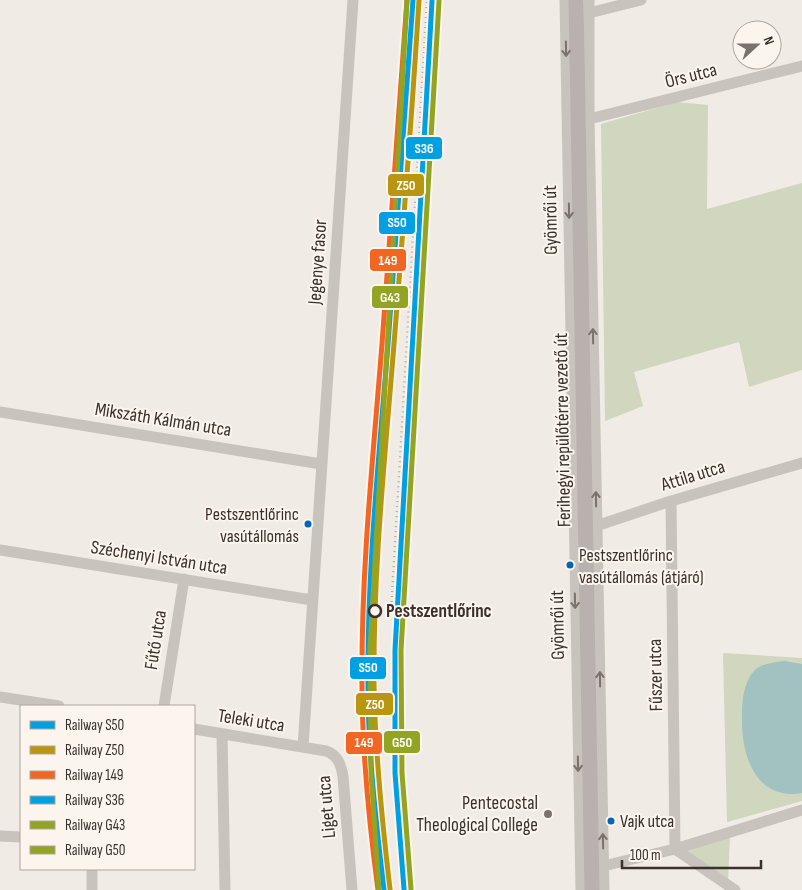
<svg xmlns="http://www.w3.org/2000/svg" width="802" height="890" viewBox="0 0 802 890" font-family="'Sofia Sans Condensed',sans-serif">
	<rect width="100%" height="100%" fill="#f0ebe5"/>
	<path fill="#d1d6bf" d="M677,102L708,105L707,209L802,183V370L749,387L739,342L634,372L643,406L605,421L601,124Z
		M723,653L802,658V801L727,822Z
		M730,835L728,883L687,855L689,847Z"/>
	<path fill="#a1c2c1" d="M785,661L802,664V793C754,801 741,753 742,716C742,700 744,680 756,669C764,663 776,662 785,661Z"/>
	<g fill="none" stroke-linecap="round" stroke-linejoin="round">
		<path stroke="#c9c3be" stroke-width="11" d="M565,0L581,890
			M589,0V119L604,890
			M589,13L641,0
			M589,119L802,66
			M0,412L321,464
			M671,501L675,849L735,890
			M596,526L671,501L802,463
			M0,550L312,600
			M0,697L59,706
			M164,706L184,579
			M194,729L326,751C338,755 341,765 343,776L352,890
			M222,734L225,890
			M303,747L353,0
			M0,836L21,837
			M603,866L675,849L802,810
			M92,869V890"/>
		<path stroke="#b8b1ad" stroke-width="15" d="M576,0L592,890"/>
		<path stroke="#b1aca8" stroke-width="2.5" stroke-dasharray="1 4" stroke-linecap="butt" d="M391,612L427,0"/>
		<g stroke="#fbf5ee" stroke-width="9">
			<path id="rail-1" d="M384,890C376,822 368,753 368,684C367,571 379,458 388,344C397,230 405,115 413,0"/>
		</g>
		<g stroke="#fbf5ee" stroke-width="9">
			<path id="rail-2" d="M390,889C382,821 375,753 374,684C373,570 385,457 394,344C403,230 412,115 419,0"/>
		</g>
		<g stroke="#fbf5ee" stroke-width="9">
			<path id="rail-3" d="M378,890C369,822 362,753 362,684C361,571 373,458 382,344C391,230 399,115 407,0"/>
		</g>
		<g stroke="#fbf5ee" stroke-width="9">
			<path id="rail-4" d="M404,889L395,773V650L432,1"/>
		</g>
		<g stroke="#fbf5ee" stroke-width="9">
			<path id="rail-5" d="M379,890L371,774L370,649L407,0"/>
		</g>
		<g stroke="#fbf5ee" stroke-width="9">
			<path id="rail-6" d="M411,889L402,773L401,650L439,1"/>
		</g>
		<use href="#rail-1" stroke="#00a0e3" stroke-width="5"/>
		<use href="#rail-2" stroke="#ba950f" stroke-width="5"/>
		<use href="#rail-3" stroke="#f26522" stroke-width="5"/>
		<use href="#rail-4" stroke="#00a0e3" stroke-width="5"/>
		<use href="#rail-5" stroke="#93a422" stroke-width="5"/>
		<use href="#rail-6" stroke="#93a422" stroke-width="5"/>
	</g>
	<defs><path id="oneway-shaft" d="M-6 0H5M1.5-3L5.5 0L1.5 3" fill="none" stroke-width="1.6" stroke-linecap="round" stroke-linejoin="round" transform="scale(1.25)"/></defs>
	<g stroke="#7b726d">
		<use href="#oneway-shaft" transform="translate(566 49) rotate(89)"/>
		<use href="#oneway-shaft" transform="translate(569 211) rotate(89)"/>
		<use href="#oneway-shaft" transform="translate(593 336) rotate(-91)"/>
		<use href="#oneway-shaft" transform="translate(596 499) rotate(-91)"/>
		<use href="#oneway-shaft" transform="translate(575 601) rotate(89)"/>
		<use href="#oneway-shaft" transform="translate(600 679) rotate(-91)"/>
		<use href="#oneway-shaft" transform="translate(578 764) rotate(89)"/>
		<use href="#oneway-shaft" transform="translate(603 841) rotate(-91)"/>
	</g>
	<g fill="#0065bd" stroke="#fbf5ee" stroke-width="2">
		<circle cx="308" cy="524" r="4.5"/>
		<circle cx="570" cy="565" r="4.5"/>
		<circle cx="611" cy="821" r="4.5"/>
	</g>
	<circle fill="#fbf5ee" stroke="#3b302b" stroke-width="2.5" cx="375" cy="611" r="6"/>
	<circle fill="#7a716c" stroke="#fbf5ee" stroke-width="2" cx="548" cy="814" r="5"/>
	<g text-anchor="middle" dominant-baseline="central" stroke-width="4" stroke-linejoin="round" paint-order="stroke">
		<g font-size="18" fill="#3b302b" stroke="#fbf5ee" text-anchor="start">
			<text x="299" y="514" text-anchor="end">Pestszentlőrinc<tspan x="299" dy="22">vasútállomás</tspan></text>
			<text x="579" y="555">Pestszentlőrinc<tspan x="579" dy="22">vasútállomás (átjáró)</tspan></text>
			<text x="620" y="821">Vajk utca</text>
		</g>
		<g font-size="19" fill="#3b302b" stroke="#fbf5ee">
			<text transform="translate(691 76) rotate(-14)">Örs utca</text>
			<text transform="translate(551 220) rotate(-91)">Gyömrői út</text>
			<text transform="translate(318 262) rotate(-86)">Jegenye fasor</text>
			<text transform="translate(163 420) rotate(9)">Mikszáth Kálmán utca</text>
			<text transform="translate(563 430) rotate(-91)">Ferihegyi repülőtérre vezető út</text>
			<text transform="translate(693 476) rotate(-17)">Attila utca</text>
			<text transform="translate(159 558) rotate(9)">Széchenyi István utca</text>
			<text transform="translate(558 625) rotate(-91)">Gyömrői út</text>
			<text transform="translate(156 640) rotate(-81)">Fűtő utca</text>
			<text transform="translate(656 675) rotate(-91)">Fűszer utca</text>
			<text transform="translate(251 721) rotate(9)">Teleki utca</text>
			<text transform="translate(327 807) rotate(-95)">Liget utca</text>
		</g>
		<g font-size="19" font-weight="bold" fill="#3b302b" stroke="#fbf5ee" text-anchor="start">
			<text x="386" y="611">Pestszentlőrinc</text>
		</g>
		<g font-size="19" fill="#3b302b" stroke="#fbf5ee" text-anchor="end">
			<text x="538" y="803">Pentecostal<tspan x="538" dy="22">Theological College</tspan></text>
		</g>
	</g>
	<g stroke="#fbf5ee" stroke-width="2">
		<rect x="405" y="136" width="38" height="24" rx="5" fill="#00a0e3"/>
		<rect x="387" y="173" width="38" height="24" rx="5" fill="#ba950f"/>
		<rect x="378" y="211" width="38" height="24" rx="5" fill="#00a0e3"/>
		<rect x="369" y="248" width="38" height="24" rx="5" fill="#f26522"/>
		<rect x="371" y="285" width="38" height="24" rx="5" fill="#93a422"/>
		<rect x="349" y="656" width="38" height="24" rx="5" fill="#00a0e3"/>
		<rect x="355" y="692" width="39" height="24" rx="5" fill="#ba950f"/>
		<rect x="383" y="730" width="38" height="24" rx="5" fill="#93a422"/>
		<rect x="345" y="731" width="38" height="24" rx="5" fill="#f26522"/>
	</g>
	<g font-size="14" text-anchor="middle" font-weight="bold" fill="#fff">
		<text x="424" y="153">S36</text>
		<text x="406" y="190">Z50</text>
		<text x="397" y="227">S50</text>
		<text x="388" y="265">149</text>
		<text x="390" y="302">G43</text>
		<text x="368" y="672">S50</text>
		<text x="375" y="709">Z50</text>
		<text x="402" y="747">G50</text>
		<text x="364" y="747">149</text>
	</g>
	<rect x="20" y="705" width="175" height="165" fill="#fbf5ee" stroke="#aea6a0"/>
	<rect x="30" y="721" width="25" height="8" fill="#00a0e3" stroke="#aea6a0"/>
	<text x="65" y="730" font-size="15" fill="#3b302b">Railway S50</text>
	<rect x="30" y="746" width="25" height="8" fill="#ba950f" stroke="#aea6a0"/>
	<text x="65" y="755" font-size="15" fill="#3b302b">Railway Z50</text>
	<rect x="30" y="771" width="25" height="8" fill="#f26522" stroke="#aea6a0"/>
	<text x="65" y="780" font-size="15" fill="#3b302b">Railway 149</text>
	<rect x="30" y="796" width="25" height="8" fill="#00a0e3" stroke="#aea6a0"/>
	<text x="65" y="805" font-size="15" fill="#3b302b">Railway S36</text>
	<rect x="30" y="821" width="25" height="8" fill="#93a422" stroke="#aea6a0"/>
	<text x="65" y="830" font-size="15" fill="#3b302b">Railway G43</text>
	<rect x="30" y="846" width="25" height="8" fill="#93a422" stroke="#aea6a0"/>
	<text x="65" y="855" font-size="15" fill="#3b302b">Railway G50</text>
	<g transform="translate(757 45) rotate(69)"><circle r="24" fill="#fbf5ee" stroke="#aea6a0"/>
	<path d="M0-4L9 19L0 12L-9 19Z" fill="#7a716c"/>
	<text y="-8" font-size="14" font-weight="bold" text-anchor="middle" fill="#3b302b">N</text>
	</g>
	<path d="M622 860v8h139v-8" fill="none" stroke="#3b302b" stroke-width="2.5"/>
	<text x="630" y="860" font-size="15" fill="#3b302b" stroke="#fbf5ee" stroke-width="4" paint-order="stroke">100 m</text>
</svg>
